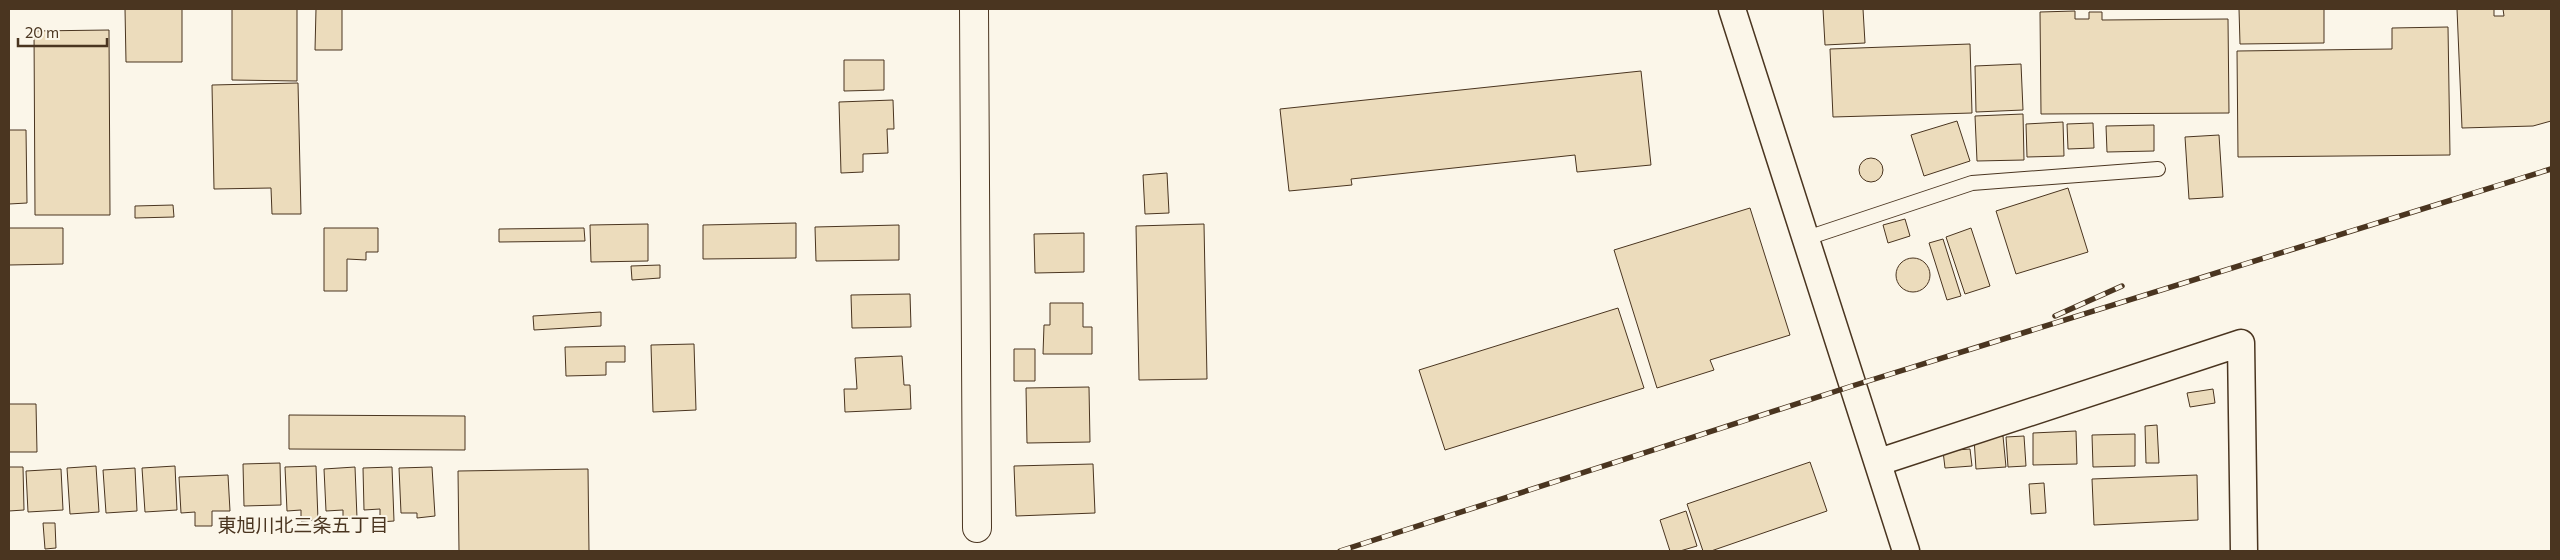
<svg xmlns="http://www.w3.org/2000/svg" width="2560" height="560" viewBox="0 0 2560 560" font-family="Commissioner,'Noto Sans JP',sans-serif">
	<rect width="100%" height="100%" fill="#fbf6e9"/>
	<path fill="#ecdcbc" stroke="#4a3520" d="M125,9H182V62H126Z
		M232,9H297V81L232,80Z
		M316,9H342V50H315Z
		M1823,9H1863L1865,43L1825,45Z
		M2239,9H2324V43L2240,44Z
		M2457,9H2494V16H2504L2503,9H2551V121L2533,126L2462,128Z
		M2075,11V19H2089V12H2102V20L2228,19L2229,113L2041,114L2040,12Z
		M2448,27L2450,155L2238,157L2237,51L2392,49V28Z
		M109,30L110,215H35L34,31Z
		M1970,44L1972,113L1833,117L1830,49Z
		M844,60H884V90L844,91Z
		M2021,64L2023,110L1976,112L1975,66Z
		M1641,71L1651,165L1577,172L1575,155L1351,179L1352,185L1289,191L1280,109Z
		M298,83L301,214H272L271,188L214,189L212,85Z
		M893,100L894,129H887L888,153L863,154V172L841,173L839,102Z
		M2023,114L2024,160L1977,161L1975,116Z
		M1957,121L1970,161L1924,176L1911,135Z
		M2063,122L2064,156L2027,157L2026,124Z
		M2093,123L2094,148L2068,149L2067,124Z
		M2154,125V151L2107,152L2106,126Z
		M9,130H26L27,203L9,204Z
		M2219,135L2223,197L2189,199L2185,137Z
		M1859 170a12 12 0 1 1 24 0a12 12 0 1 1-24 0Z
		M1167,173L1169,213L1145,214L1143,175Z
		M2068,188L2088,252L2016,274L1996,211Z
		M173,205L174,217L135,218V206Z
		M1750,208L1790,335L1710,360L1714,370L1657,388L1614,250Z
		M1905,219L1910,236L1888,243L1883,225Z
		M796,223V258L703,259V225Z
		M648,224V261L591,262L590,225Z
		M1204,224L1207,379L1139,380L1136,226Z
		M899,225V260L816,261L815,227Z
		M9,228H63V264L9,265Z
		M324,228H378V252H366V260L347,259V291H324Z
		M584,228L585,241L499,242V229Z
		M1971,228L1990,286L1965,294L1946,237Z
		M1084,233V272L1035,273L1034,234Z
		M1943,239L1961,296L1947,300L1929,243Z
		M1896 275a17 17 0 1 1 34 0a17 17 0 1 1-34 0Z
		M660,265V278L632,280L631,266Z
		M910,294L911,327L852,328L851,295Z
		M1050,303H1083V327H1092V354H1043L1044,325H1050Z
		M1618,308L1644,388L1445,450L1419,370Z
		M601,312V326L534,330L533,316Z
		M694,344L696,410L653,412L651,345Z
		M625,346V362H606V375L566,376L565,347Z
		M1014,349H1035V381H1014Z
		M902,356L904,385H910L911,409L845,412L844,389H857L855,358Z
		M1089,387L1090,442L1027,443L1026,388Z
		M2213,389L2215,403L2190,407L2187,393Z
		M9,404H36L37,452H9Z
		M289,415L465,416V450L289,449Z
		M2157,425L2159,463H2146L2145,426Z
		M2076,431L2077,464L2033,465V433Z
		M2135,434V466L2093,467L2092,435Z
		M2003,436L2006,467L1976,469L1974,438Z
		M2024,436L2026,466L2008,467L2006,437Z
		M1970,449L1972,466L1945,468L1943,451Z
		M1810,462L1827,511L1711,551H1703L1687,504Z
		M280,463L281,505L244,506L243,464Z
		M1093,464L1095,513L1016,516L1014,466Z
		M96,466L99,512L70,514L67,468Z
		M175,466L177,510L145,512L142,468Z
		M316,466L318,520L301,521V510L287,511L285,467Z
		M9,467H23L24,510L9,511Z
		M355,467L357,518L343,519V510L326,511L324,469Z
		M392,467L394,521L380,522V509L364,510L363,468Z
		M432,467L435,516L417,518V513H401L399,468Z
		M135,468L137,511L106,513L103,470Z
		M61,469L63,510L28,512L26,471Z
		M588,469L589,551H459L458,471Z
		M228,475L230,511H212V526H195V512L181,513L179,477Z
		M2197,475L2198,520L2094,525L2092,479Z
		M2044,483L2046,513L2031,514L2029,484Z
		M1686,511L1697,546L1680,551H1670L1660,520Z
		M43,523H55L56,548L45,549Z"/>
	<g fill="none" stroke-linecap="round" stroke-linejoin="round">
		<g stroke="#4a3520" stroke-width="16">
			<path id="lane" d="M1804,239L1972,183L2158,169"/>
		</g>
		<g stroke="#4a3520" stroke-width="29">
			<path id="street" d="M1732,9L1906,551
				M1879,462L2241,343L2244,551"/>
		</g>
		<g stroke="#4a3520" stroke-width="30">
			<path id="secondary" d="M974,9L977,528"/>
		</g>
		<use href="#lane" stroke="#fbf6e9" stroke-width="14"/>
		<use href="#street" stroke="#fbf6e9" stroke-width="26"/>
		<use href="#secondary" stroke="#fbf6e9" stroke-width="28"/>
		<g stroke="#4a3520" stroke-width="5.5">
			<path id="rail" d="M2055,316L2122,286
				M1340,551L1852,386L2551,169"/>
		</g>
		<use href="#rail" stroke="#fbf6e9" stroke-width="4" stroke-dasharray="11" stroke-linecap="butt"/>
	</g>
	<g text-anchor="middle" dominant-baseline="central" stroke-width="4" stroke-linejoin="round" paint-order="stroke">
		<g font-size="19" fill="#4a3520" stroke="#fbf6e9">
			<text x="303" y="524">東旭川北三条五丁目</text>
		</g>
	</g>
	<rect width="2560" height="560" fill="none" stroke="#4a3520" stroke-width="20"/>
	<path d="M18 38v8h89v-8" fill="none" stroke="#4a3520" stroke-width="2.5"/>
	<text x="25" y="38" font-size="15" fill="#4a3520" stroke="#fbf6e9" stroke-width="4" paint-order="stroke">20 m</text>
</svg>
